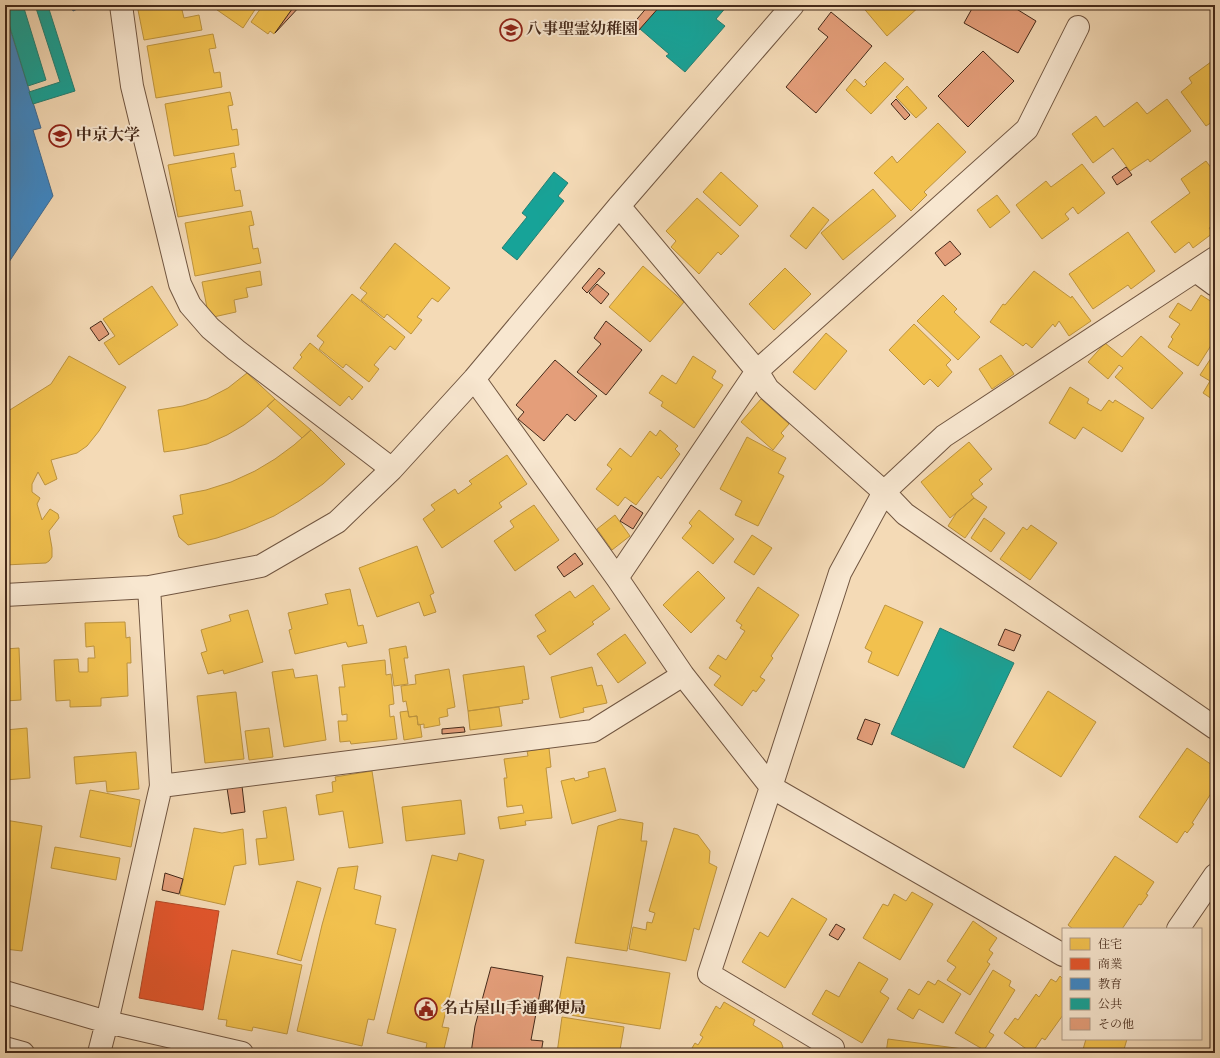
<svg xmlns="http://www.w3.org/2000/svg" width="1220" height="1058" viewBox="0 0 1220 1058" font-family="'Sorts Mill Goudy','Noto Serif JP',serif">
	<rect width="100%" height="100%" fill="#f4dab6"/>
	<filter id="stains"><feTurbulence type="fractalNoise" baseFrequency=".005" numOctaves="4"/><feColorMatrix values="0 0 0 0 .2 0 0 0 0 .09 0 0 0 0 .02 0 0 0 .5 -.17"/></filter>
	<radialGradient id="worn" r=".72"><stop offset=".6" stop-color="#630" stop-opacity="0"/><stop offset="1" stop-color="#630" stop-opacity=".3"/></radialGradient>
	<path fill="#f2c14e" stroke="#be943e" d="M137,5H165V9L181,6L184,18L199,15L202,30L144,40Z
		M210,5H258L243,28Z
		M263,5H295L274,34L270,31L268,34L251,22Z
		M861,5H921L887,36Z
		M213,34L216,48L209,49L214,73L220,72L222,87L156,98L147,46Z
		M1215,59V120L1206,126L1181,92L1192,83L1189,78Z
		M885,62L904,79L871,114L846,90L855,79L864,87L867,84L865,82Z
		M907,86L927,108L916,118L896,97Z
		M230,92L233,105L228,106L232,130L237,129L239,145L174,156L165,104Z
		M1167,99L1191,131L1150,162L1148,159L1130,171L1113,148L1093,163L1072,134L1096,116L1104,127L1137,102L1147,114Z
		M938,123L966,152L924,192L927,195L911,211L874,173L892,156L897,163Z
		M234,153L236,167L231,168L235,191L240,190L243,206L178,217L168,165Z
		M1206,161L1215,173V224L1209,228L1213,233L1193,248L1189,242L1175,253L1151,222L1190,193L1181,179Z
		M1082,164L1105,193L1078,214L1073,207L1065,214L1069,219L1042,239L1016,205L1046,181L1051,187Z
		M721,172L758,206L740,226L703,192Z
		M873,189L896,216L843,260L821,233Z
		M997,195L1010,212L990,228L977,210Z
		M697,198L739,236L721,255L718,252L699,274L671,247L676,241L666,231Z
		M813,207L829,220L806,249L790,236Z
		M251,211L254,225L249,226L253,249L258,248L261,263L195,276L185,223Z
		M1128,232L1155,271L1131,289L1128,285L1093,309L1069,274Z
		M395,243L450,288L438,302L432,298L417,317L422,320L411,334L387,314L384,318L361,300L367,293L360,288Z
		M643,266L684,302L650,342L609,307Z
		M785,268L811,294L774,330L749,304Z
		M260,271L262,285L246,288L248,297L234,300L236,312L209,318L202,282Z
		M1034,271L1071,298L1072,296L1091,321L1069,336L1059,321L1055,327L1053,324L1032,348L1026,343L1023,346L990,322L1003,304L1005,305Z
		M152,286L178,325L119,365L104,343L115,336L103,319Z
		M352,294L405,337L395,350L390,346L374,365L379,369L369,382L346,364L343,368L319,349L324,342L317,336Z
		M943,295L957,309L954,312L980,337L958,360L917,321Z
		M1201,295L1215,304V339L1198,366L1168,347L1173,339L1171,337L1180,324L1169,317L1178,303L1191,311Z
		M914,324L951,360L946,365L952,372L938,387L930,379L924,385L889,350Z
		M826,333L847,351L815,390L793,372Z
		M1141,336L1183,373L1152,409L1115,377L1123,368L1119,365L1108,379L1088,362L1105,343L1122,357Z
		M310,343L363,387L352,400L349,396L340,406L293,368L302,357L300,355Z
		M1215,352V401L1203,393L1210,381L1200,375Z
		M1001,355L1014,374L992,389L979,369Z
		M69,356L126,387L99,431L87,446L77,453L51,460L57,479L45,485L38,472L32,484V492L40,498L37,504L42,520L50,509L58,514L59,518L49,531L52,548V557L49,561L46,563L5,565V413L51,384Z
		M693,356L716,371L712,378L723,385L694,428L661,406L663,402L649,393L662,375L676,384Z
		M247,373L275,399L260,413L244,425L227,435L207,444L185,449L164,452L158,410L183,406L207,399L228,388Z
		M1070,387L1089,399L1087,403L1101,411L1109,400L1113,403L1115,400L1144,418L1122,452L1083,427L1075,439L1049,423Z
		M275,399L311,430L302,438L267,406Z
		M761,399L789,424L781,433L784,436L773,450L741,422Z
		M311,430L345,464L323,484L299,501L274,516L246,528L217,538L188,545L179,537L173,516L183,514L180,495L206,490L231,482L255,471L275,459L294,445Z
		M660,430L678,446L675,449L680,454L661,479L658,476L636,505L625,497L618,506L596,489L612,469L607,465L620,448L631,457L650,431L656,436Z
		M747,437L786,458L778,473L784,476L758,526L735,515L742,501L720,489Z
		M969,442L992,469L979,480L983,484L971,494L974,498L950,518L921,482Z
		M507,455L527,484L499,503L502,507L442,548L423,519L435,510L431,505L455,489L458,494L472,484L469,481Z
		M974,498L987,507L965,538L948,526L957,512Z
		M534,505L559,540L515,571L494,541L514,527L510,521Z
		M699,510L734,539L713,564L682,538L692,526L689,523Z
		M615,515L630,536L612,550L597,529Z
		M984,518L1005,533L991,552L971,538Z
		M1031,525L1057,543L1030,580L1000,559L1023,527L1027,530Z
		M752,535L772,548L754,575L734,562Z
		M417,546L434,593L430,595L436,612L424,616L419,602L377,617L359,568Z
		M698,571L725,598L691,633L663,605Z
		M593,585L610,609L592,622L594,624L550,655L537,636L546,631L535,615L570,591L575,598Z
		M758,587L799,615L771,656L773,658L760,677L765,680L756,692L753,690L742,706L714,685L721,676L709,668L718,655L726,660L745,631L740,628L742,625L736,621Z
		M350,589L358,626L363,625L367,643L348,647L346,642L295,654L289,630L292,629L288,613L328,604L325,594Z
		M885,605L923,622L898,676L868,662L872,652L865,648Z
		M248,610L263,662L224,674L223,670L208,674L201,653L207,651L201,630L231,621L229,615Z
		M125,622L126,638L130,637L131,663H127L128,696L101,698V706L70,707V700L56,701L54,660L78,659L79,672H88V658H95L94,646L86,647L85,623Z
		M625,634L646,663L618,683L597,654Z
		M406,646L408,658H404L408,684L394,686L389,649Z
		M19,648L21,700L5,701V649Z
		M385,660L386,675L391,674L394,704L389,705L390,717L394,716L397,739L351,744L350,741L340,742L338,721H347V714L342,715L339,687H345L342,665Z
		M524,666L529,699L522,700L523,703L468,711L463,675Z
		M592,667L597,686L602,685L607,703L583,708L584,712L560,718L551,677Z
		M293,669L295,678L317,675L326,740L284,747L272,672Z
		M449,669L455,707L447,709L448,716L439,718L440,725L424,728V724L418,725L417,716L409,717L406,701L403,702L401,686L416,684L415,675Z
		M1048,691L1096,722L1061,777L1013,747Z
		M236,692L244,759L205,763L197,696Z
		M499,707L502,726L470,730L468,711Z
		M408,711L409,717L417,716L418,725L420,724L422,737L404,740L400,712Z
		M27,728L30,778L5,780V730Z
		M269,728L273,757L249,760L245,731Z
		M549,748L551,767L546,768L552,818L525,821L526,825L500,829L498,817L524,813L522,805L507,807L504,778H507L504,759L528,756L527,751Z
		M1187,748L1215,767V793L1212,796L1210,795L1192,823L1194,824L1187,833L1185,831L1177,843L1139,817Z
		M136,752L139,789L107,792L106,781L76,784L74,757Z
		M605,768L616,811L572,824L561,781L574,778L575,781L589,777L588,772Z
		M372,771L383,843L349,848L343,811L319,815L316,795L333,792L332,782L336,781L335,777Z
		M90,790L140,800L131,847L80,837Z
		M461,800L465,834L406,841L402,807Z
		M286,807L294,860L259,865L256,839L267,838L263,811Z
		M620,819L643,823L641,841H647L627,951L575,943L598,826Z
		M5,820L42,826L22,951L5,949Z
		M194,828L222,833L243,829L246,864L234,866L225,905L180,895Z
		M674,828L698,835L710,851L709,863L717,867L699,930L694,928L686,961L629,949L633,927L646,930L647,922L652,923L655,913L649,911Z
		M55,847L120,858L116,880L51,868Z
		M459,853L484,860L442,1027L449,1028L443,1053H425L427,1043L387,1033L432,855L457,861Z
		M1115,856L1154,882L1146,894L1148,895L1141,905L1139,904L1122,929H1073L1068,925Z
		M358,866L354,889L381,896L375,924L396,929L374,1020L368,1019L362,1046L297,1031L322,925L338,868Z
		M297,881L321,888L301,961L277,954Z
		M912,892L933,904L900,960L863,938L883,904L888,906L894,894L906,901Z
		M792,898L827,919L785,988L742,962L760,932L768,937Z
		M973,921L997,938L989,950L993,953L987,962L990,964L970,995L947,980L956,967L947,961Z
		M232,950L302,965L287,1034L253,1027L252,1031L226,1026L227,1020L218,1019Z
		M567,957L670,973L660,1029L557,1013Z
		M859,962L888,979L880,992L889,998L862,1043L812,1014L826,990L839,997Z
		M993,970L1011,981L1009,986L1015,990L989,1032L994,1035L984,1050L955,1033Z
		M1060,976L1063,979V1015L1045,1040L1042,1038L1032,1053L1004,1033L1015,1018L1018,1020L1036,994L1039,997L1051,979L1056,982Z
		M938,980L961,994L943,1023L919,1009L913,1019L897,1009L909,989L919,995L928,981L935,985Z
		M724,1002L755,1020L753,1025L781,1042L783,1047L779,1053H689L695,1043L698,1045L703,1037L700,1035L716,1006L720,1009Z
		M562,1017L624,1027L620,1050L637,1053H557Z
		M888,1039L963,1049L962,1053H886Z
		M1086,1039H1127L1123,1053H1082Z"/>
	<path fill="#e4572e" stroke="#b44a28" d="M156,901L219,911L203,1010L139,998Z"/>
	<path fill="#3f88c5" stroke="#416c92" d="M71,5H86L73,11Z
		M5,13L41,128L33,130L53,196L5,268Z"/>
	<path fill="#17a398" stroke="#257f72" d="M5,5H23L46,80L28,86L5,11Z
		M35,5H50L48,6L75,91L33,104L29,92L60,82Z
		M661,5H728L716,19L725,26L685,72L666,56L669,54L640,29Z
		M554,172L568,183L558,196L564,201L517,260L502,248L527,217L522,213Z
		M940,628L1014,663L964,768L891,734Z"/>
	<path fill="#e49e7a" stroke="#452a1a" d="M295,5H301L275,33Z
		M649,5H661L638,31L632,25Z
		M974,5H1010L1036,21L1018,53L964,23Z
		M831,12L872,46L816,113L786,87L828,37L818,29Z
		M983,51L1014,81L968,127L938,96Z
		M896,99L910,115L905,120L891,104Z
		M1126,167L1132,175L1117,185L1112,177Z
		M950,241L961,254L945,266L935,253Z
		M599,268L605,273L587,293L582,288Z
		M597,284L609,294L601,304L589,293Z
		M101,321L109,334L99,341L90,328Z
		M606,321L642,350L606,395L577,372L601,344L594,338Z
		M555,360L597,396L575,421L567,414L544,441L518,419L524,412L516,405Z
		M631,505L643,513L633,529L620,521Z
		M575,553L583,564L564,577L557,567Z
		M1005,629L1021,635L1014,651L998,645Z
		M865,719L880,724L872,745L857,739Z
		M464,727L465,732L442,734V729Z
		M242,786L245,812L231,814L227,788Z
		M165,873L183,879L179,894L162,890Z
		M836,924L845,929L838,940L829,935Z
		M491,967L543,976L531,1040L543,1041L541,1053H471L475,1026Z"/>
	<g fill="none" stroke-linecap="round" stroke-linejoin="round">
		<g stroke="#715641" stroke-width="24">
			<path id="minor" d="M121,5L132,86L180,284L190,305L210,328L236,350L392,469
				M619,206L757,371L768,389L884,492L905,514L1215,728
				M1196,271L1215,285
				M474,379L617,578L683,675L771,787L1063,955
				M617,578L757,371L1027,129L1078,27
				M5,595L149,587L261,566L337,522L392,469L474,379L619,206L793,5
				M161,786L593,731L683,675
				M1178,929L1215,875
				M5,992L107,1022L242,1053
				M5,1048L23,1053
				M833,1048L709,974L771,787L840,573L884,492L944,436L1215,258
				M99,1053L107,1022L161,786L149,587"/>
		</g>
		<use href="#minor" stroke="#f8e7d0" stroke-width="22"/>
	</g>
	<defs>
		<g id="school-ring" transform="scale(1.15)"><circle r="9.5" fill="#f8e7d0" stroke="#8f2418" stroke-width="1.5"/><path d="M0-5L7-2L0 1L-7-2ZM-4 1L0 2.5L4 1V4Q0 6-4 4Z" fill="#8f2418"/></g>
		<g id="university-ring" transform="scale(1.15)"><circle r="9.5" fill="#f8e7d0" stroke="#8f2418" stroke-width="1.5"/><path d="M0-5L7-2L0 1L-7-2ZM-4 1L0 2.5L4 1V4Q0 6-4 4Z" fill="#8f2418"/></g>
		<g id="civic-ring" transform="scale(1.15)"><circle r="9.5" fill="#f8e7d0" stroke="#8f2418" stroke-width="1.5"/><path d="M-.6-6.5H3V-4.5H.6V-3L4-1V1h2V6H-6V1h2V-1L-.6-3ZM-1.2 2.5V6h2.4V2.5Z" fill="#8f2418"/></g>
	</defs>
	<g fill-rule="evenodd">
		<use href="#school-ring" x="511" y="30"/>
		<use href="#university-ring" x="60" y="136"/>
		<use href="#civic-ring" x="426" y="1009"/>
	</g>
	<g text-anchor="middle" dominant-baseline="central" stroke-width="4" stroke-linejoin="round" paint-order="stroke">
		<g font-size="16" font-weight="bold" fill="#452a1a" stroke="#f8e7d0" text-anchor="start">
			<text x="526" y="30">八事聖霊幼稚園</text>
			<text x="76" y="136">中京大学</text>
			<text x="442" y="1009">名古屋山手通郵便局</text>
		</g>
	</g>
	<rect width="1220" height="1058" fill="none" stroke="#f4dab6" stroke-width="20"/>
	<rect x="6" y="6" width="1208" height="1046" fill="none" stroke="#452a1a" stroke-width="2"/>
	<rect x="10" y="10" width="1200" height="1038" fill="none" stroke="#452a1a"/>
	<rect x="1062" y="928" width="140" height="112" fill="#f8e7d0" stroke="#b09b87"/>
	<rect x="1070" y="938" width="20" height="12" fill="#f2c14e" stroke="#b09b87"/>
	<text x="1098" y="948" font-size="12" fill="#452a1a">住宅</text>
	<rect x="1070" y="958" width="20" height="12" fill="#e4572e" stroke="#b09b87"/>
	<text x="1098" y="968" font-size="12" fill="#452a1a">商業</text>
	<rect x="1070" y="978" width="20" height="12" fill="#3f88c5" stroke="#b09b87"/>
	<text x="1098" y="988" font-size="12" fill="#452a1a">教育</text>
	<rect x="1070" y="998" width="20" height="12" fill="#17a398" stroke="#b09b87"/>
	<text x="1098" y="1008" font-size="12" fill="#452a1a">公共</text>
	<rect x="1070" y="1018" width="20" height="12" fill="#e49e7a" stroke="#b09b87"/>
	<text x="1098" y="1028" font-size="12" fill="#452a1a">その他</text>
	<rect width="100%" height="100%" filter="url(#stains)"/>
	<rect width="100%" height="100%" fill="url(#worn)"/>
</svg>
